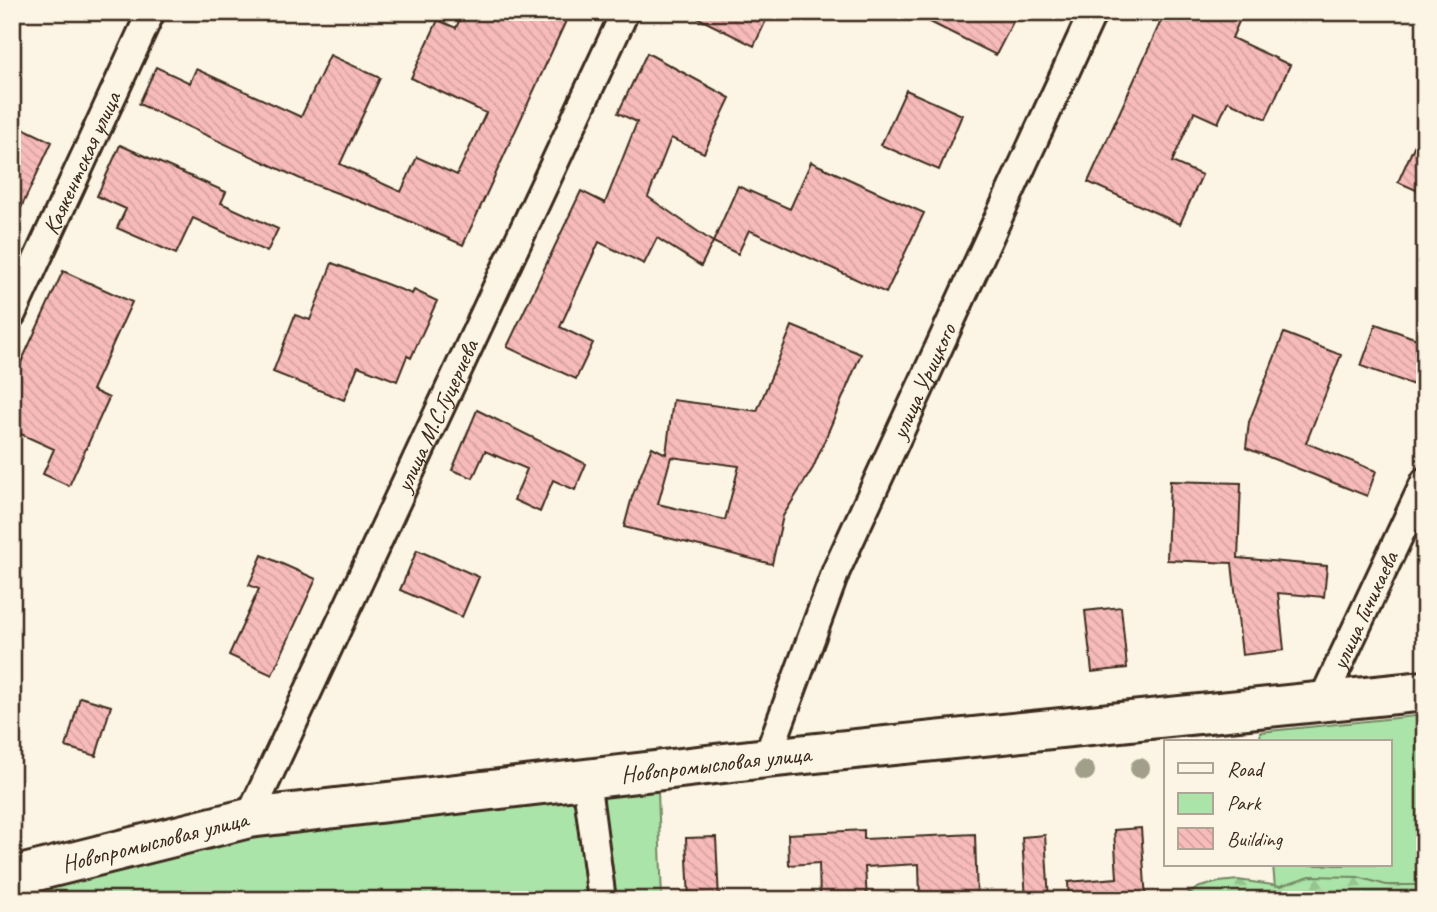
<svg xmlns="http://www.w3.org/2000/svg" width="1437" height="912" viewBox="0 0 1437 912" font-family="Caveat,sans-serif">
	<defs>
		<pattern id="forest-firs" width="22" height="20" patternUnits="userSpaceOnUse" patternTransform="scale(1.75)"><rect width="22" height="20" fill="#abe4a8"/><path d="M5 1l3.5 6h-7zM16 11l3.5 6h-7z" fill="#94c490"/></pattern>
		<pattern id="building-back-hatch" width="6" height="6" patternUnits="userSpaceOnUse" patternTransform="scale(1.75)"><rect width="6" height="6" fill="#f7bbba"/><path d="M-1 5l2 2M0 0l6 6M5-1l2 2" fill="none" stroke="#d5a19f"/></pattern>
	</defs>
	<rect width="100%" height="100%" fill="#fcf5e5"/>
	<filter id="ink" filterUnits="userSpaceOnUse"><feTurbulence type="fractalNoise" baseFrequency=".0143" numOctaves="2"/><feDisplacementMap in="SourceGraphic" scale="14" xChannelSelector="R" yChannelSelector="G"/><feConvolveMatrix kernelMatrix="1 2 1 2 8 2 1 2 1" color-interpolation-filters="sRGB"/></filter>
	<g filter="url(#ink)">
		<path fill="#abe4a8" stroke="#738763" stroke-width="2" d="M1425,715V900H1276L1273,865H1390V742H1261L1260,732Z
			M658,791L662,900H12V892L259,836Z"/>
		<path fill="url(#forest-firs)" stroke="#738763" stroke-width="2" d="M1310,876L1358,877L1386,885H1425V900H1177L1200,887L1219,882L1238,880L1280,886Z"/>
		<path fill="url(#building-back-hatch)" stroke="#3b2a1e" stroke-width="2" fill-rule="evenodd" d="M463,12H570L463,245L391,213L305,181L139,104L156,67L190,83L196,69L301,117L330,55L380,78L340,164L401,192L417,157L457,175L486,113L411,78L438,20L456,28Z
			M686,12H770L754,46Z
			M910,12H1018L996,55Z
			M1165,12H1243L1232,38L1290,65L1266,119L1228,101L1218,123L1194,112L1172,162L1202,175L1180,224L1088,182Z
			M647,53L730,98L704,153L671,138L648,197L713,242L701,266L657,238L644,264L599,242L560,327L593,343L576,379L507,347L581,191L605,203L637,122L618,113Z
			M906,90L962,115L939,170L881,145Z
			M1425,122V194L1398,182Z
			M12,123L52,142L12,227Z
			M120,145L226,192L221,203L278,229L267,252L193,218L176,254L117,228L126,209L97,196Z
			M811,162L924,213L886,293L749,230L738,254L713,242L738,186L790,209Z
			M332,263L412,294L414,290L437,301L411,358L407,356L397,381L358,366L344,400L273,372L295,315L310,320Z
			M63,271L132,302L92,390L109,398L69,486L43,474L54,449L12,430V382Z
			M1376,324L1425,342V389L1361,366Z
			M792,326L861,354L813,468L783,516L772,564L624,527L632,497L652,447L666,454L673,400L757,411ZM671,457L739,466L725,520L658,504Z
			M1284,333L1341,355L1306,443L1376,471L1367,496L1246,448L1249,422Z
			M477,410L586,464L575,490L553,480L540,512L514,500L527,469L485,451L473,478L452,470Z
			M1170,481L1241,483L1238,558L1327,566L1324,597L1278,593L1284,650L1242,655L1232,563L1167,560Z
			M417,550L479,577L462,617L400,590Z
			M262,555L316,579L272,675L229,655L259,589L249,585Z
			M1121,607L1127,668L1092,672L1085,611Z
			M80,697L111,706L96,756L66,747Z
			M1141,828L1146,900H1069L1068,882L1117,878L1114,830Z
			M864,830V839L975,834L977,900H920L919,864L865,867L867,900H820L819,863L789,865L788,834Z
			M1045,835L1049,900H1026L1022,837Z
			M716,837L719,900H689L686,838Z"/>
		<g fill="none" stroke-linecap="round" stroke-linejoin="round">
			<g stroke="#3b2a1e" stroke-width="32">
				<g id="minor">
					<path id="s1" d="M12,314L151,12"/>
					<path id="s2" d="M1322,701L1425,481"/>
					<path id="s3" d="M767,758L836,571L1093,12"/>
					<path d="M586,779L602,900"/>
					<path id="s4" d="M249,818L625,12"/>
				</g>
			</g>
			<g stroke="#3b2a1e" stroke-width="44">
				<g id="secondary">
					<path id="s5" d="M12,877L249,818L767,758L1425,691"/>
				</g>
			</g>
			<use href="#minor" stroke="#fcf5e5" stroke-width="26"/>
			<use href="#secondary" stroke="#fcf5e5" stroke-width="38"/>
		</g>
		<g fill="#a19f8a">
			<circle cx="1140" cy="768" r="10"/>
			<circle cx="1085" cy="771" r="10"/>
		</g>
	</g>
	<g text-anchor="middle" dominant-baseline="central" stroke-width="5" stroke-linejoin="round" paint-order="stroke">
		<g font-size="24" fill="#3b2a1e" stroke="#fcf5e5">
			<text stroke="none"><textPath href="#s1" startOffset="166">Каякентская улица</textPath></text>
			<text stroke="none"><textPath href="#s3" startOffset="408">улица Урицкого</textPath></text>
			<text stroke="none"><textPath href="#s4" startOffset="444">улица М.С.Гуцериева</textPath></text>
			<text stroke="none"><textPath href="#s2" startOffset="100">улица Гичикаева</textPath></text>
			<text stroke="none"><textPath href="#s5" startOffset="714">Новопромысловая улица</textPath></text>
			<text stroke="none"><textPath href="#s5" startOffset="147">Новопромысловая улица</textPath></text>
		</g>
	</g>
	<rect width="1437" height="912" fill="none" stroke="#fcf5e5" stroke-width="42"/>
	<rect x="21" y="21" width="1395" height="870" fill="none" stroke="#3b2a1e" stroke-width="2.5" filter="url(#ink)"/>
	<rect x="1164" y="740" width="228" height="126" fill="#fcf5e5" stroke="#afa495" stroke-width="2"/>
	<rect x="1178" y="763" width="35" height="10" fill="#fcf5e5" stroke="#afa495" stroke-width="2"/>
	<text x="1227" y="776" font-size="21" fill="#3b2a1e">Road</text>
	<rect x="1178" y="793" width="35" height="21" fill="#abe4a8" stroke="#afa495" stroke-width="2"/>
	<text x="1227" y="810" font-size="21" fill="#3b2a1e">Park</text>
	<rect x="1178" y="828" width="35" height="21" fill="url(#building-back-hatch)" stroke="#afa495" stroke-width="2"/>
	<text x="1227" y="846" font-size="21" fill="#3b2a1e">Building</text>
</svg>
